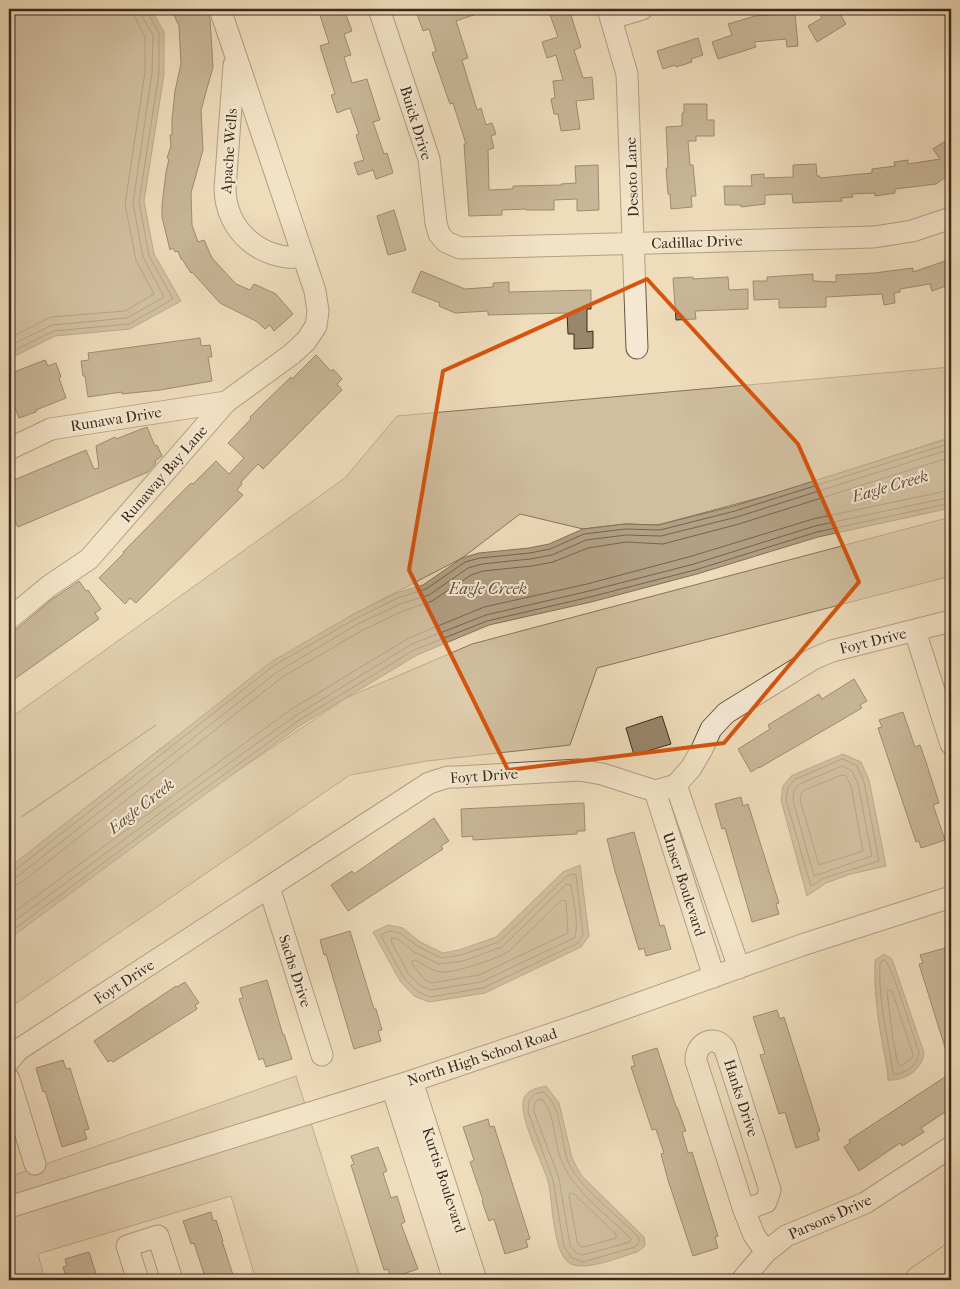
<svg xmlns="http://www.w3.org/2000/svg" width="960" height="1289" viewBox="0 0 960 1289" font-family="'IM FELL French Canon',serif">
	<rect width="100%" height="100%" fill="#efdcbb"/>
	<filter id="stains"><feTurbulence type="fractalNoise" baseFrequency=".004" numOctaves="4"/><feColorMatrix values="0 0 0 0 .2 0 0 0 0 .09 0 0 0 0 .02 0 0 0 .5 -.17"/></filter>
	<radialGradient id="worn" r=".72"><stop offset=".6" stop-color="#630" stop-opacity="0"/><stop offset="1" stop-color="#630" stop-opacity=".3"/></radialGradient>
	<path fill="#d0be9f" stroke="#86745c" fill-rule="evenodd" d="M951,367V437L781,492L658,525L625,524L583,529L520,514L462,558L352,615L160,749L9,868V719L345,478L397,416ZM156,725L22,817V816Z
		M951,517V576L597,668L570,745L427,761L350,775L9,1008V924L346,698L472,644Z
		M296,1076L361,1280H256L231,1196L38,1254L45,1280H9V1177Z"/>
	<path fill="#b29f84" stroke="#827059" d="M9,9H151L164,32V74L144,201L154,254L181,301L130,329L55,336L9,359Z
		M951,438V508L818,537L697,574L591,602L489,625L417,655L301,725L171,819L9,939V868L271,662L352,615L396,593L423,585L462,558L479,553L529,548L549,544L583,529L625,524L658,525L734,506Z
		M843,754L861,762L869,780L886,866L851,874L826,883L807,896L781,800L783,786L791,776Z
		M580,865L589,936L581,947L485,993L429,1002L414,996L400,981L373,932L388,925L403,928L420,942L443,953L459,950L496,937L563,872Z
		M884,954L892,959L924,1053C922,1070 905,1081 888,1080C888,1067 884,1055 882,1042C877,1014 874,987 875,960Z
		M546,1086L559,1103L572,1158L581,1175L644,1237L645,1246L637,1252C620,1257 587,1271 571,1264C552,1255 553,1200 548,1181C543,1163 517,1115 524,1098C528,1089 538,1088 546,1086Z"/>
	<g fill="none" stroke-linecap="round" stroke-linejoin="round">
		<path stroke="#76644e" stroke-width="1" d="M9,338L51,317L125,311L154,294L136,260L125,204L145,72V37L135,17L133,9
			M9,346L52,325L127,318L164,297L143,257L133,203L152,73L153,35L142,16L141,9
			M9,353L54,331L129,324L173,299L149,256L139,202L159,73V33L148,13L147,9
			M843,759L857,766L864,782L879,861L824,878L811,886L786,800L788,788L794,780Z
			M842,766L852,771L858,784L872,856L814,876L793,800L794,791L798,785Z
			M842,775L846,776L851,786L863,851L819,865L800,800L801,794L803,791Z
			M9,872L14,871L273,666L355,619L398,598L426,589L465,562L480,558L530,553L550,549L584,534L625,529L660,530L735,511L951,443
			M573,874L576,875L583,934L578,943L483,988L430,997L417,991L404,978L381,936L382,934L389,931L400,933L417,946L441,958L461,955L499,942L566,877Z
			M9,878L18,876L277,672L358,624L400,604L429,595L468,568L482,564L530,559L552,555L586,540L626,535L661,536L737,517L951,449
			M567,884L571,885C573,898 580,928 574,938L481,982L431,990L421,986L409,975L391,941L392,938L398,939L414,952L439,964L463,961L502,947Z
			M9,886L16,885L22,882L281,678L361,631L403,611L432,601L471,575L483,571L532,566L553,562L588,548L626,542L663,544L739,524L951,457
			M562,900L566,901L568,933L479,975L431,983L425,980L412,964V961L415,960C423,964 432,971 441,972C454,973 498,959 509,951Z
			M9,916L290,710L409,638L484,607L587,584L692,556L813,519L951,490
			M9,925L164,810L295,716L412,644L486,615L589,591L694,564L815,526L951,497
			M9,933L168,815L298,721L414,650L487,621L590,597L695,570L817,532L951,503
			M885,960C893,968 914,1038 919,1053C918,1066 907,1071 896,1075L893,1073C888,1037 878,1001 880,963Z
			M889,990L892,991L913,1054L912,1058L901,1066L898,1064L893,1040L887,992Z
			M543,1092C561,1103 561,1140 567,1159C577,1187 618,1215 639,1238V1243L635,1247L583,1262L572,1258L564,1247L553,1180L528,1112L529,1100L535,1094Z
			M542,1099C557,1117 553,1144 563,1164C576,1193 605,1213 627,1235L631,1239L630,1242L583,1255L576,1253L570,1245L559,1178L534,1112C534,1105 534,1099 542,1099Z
			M571,1193L574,1194L616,1234V1238L584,1247L580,1246L577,1241L569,1196Z"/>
	</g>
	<path fill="#99876d" stroke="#3b2a18" d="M178,9H206L210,19L213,67L201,110L203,150L191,193L192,225L198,242L204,240L212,258L236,284L250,290L254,284L276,294L293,314L274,331L270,325L265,329L256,321L220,303L192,272L191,273L182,259H181L178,251L175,252L173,248L170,250L162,217V205L166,172L169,159L167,158L171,146L170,135H172V120L175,91L181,64L179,26L174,15L179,13Z
		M318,9H341L342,13L345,12L352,31L344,34L351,55L344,57L352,83L367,79L380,120L373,122L384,154L387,153L393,173L376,179L373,170L358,175L354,163L364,160L356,135L359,134L350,108L337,113L331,95L335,94L320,46L329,43Z
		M423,9H485V11L456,21L468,58L462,60L477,110L481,108L486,125L492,123L496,134L491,136L494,148L488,150L489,190L513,189V186L561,185V184L576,183L575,166L598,165L599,210L577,211V199L554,200V210H526V209L502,210V215L469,216L464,144H466L453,103L450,104L432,53L436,51L429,29L423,31L417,14L424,12Z
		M548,9H569L581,47L574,50L583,78L592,77L594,99L576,101L580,129L561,131L558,114H554L551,99L555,98L553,81L563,80L556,55L547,58L542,42L558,37Z
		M816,9H837L846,24L817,42L808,26L822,18Z
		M795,13L798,46L787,47L786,39L754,42L756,47L718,59L712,42L732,35L728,24L755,16Z
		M698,38L703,55L691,59L692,62L676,67L675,65L663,69L657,51Z
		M684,104H707V120H714V136H696V141H688L690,165H693L696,196H691L692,207L671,209L670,194H668L666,168H668L666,127L682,126V113H684Z
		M944,142L951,153V176L950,174L936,184L895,189V193L875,196V193L852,194L853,197L841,198L842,201L793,203L792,194L765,195V204L741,207V205H725L724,186H752L751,175L764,174V178L793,177V165L816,164L817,176H820V178L872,173V169L895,166L894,162L908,160V164L940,159L933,149Z
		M394,210L406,250L388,255L377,216Z
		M951,259V284L932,291L930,284L900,289V292L894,293L895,303L884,305L882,294L826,297V307L779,308V299L754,300L753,281H767V277L813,274V281L836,282V275L874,273L913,268V272Z
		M421,271L465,289L493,287V283L509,282V292L591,290V309H587V332L593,331V348L574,349V334H568L567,313L488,315V311L455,313L439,306L440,303L412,292Z
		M693,277V279L728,277L729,290L748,289V309L695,311L696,319L676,320L673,278Z
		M200,338L201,346L210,345L212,357H208L212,381L160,390L122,394V392L88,397L85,376H83L81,361L89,360L88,353Z
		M316,355L331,371L333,369L342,379L337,384L342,390L263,469L258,464L241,482L242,484L237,490L243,495L136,603L130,598L125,604L99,578L124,553L123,552L191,483L193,484L216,461L229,474L244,458L228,443L251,419L250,417L263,404L291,377L292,379Z
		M45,360L48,366L56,363L61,377L59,378L66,398L36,410V412L19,418L14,405L9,407V374Z
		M147,427L155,446L157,445L162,456L155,461L156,463L148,472L18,527L15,521L9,523V482L86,450L94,469L99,468L96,446L115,437L116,439Z
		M79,581L86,591L88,590L101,609L95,613L99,619L9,683V631L17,629L51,600Z
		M854,679L867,701L860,705L862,708L759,768V767L751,772L738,749L770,729L768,725L819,694L822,699Z
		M903,712L915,747L920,745L927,765L939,803L933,805L945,840L921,848L919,841L916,842L878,728L882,727L879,720Z
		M662,716L671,744L634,755L626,728Z
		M741,797L743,806L748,804L779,903L776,904L779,914L752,922L725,828L722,829L715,804Z
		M584,803L585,831H577V834L473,840V836L462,837L461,809Z
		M434,818L449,841L441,846L443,849L348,911L331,885L352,871L354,874Z
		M634,832L660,926L664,925L671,949L646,956L644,948L639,950L615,871L607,839Z
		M350,931L374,1009H376L382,1030L378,1031L381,1041L354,1049L326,954L324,955L320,940Z
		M945,948L951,968V1057H948L919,964L923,963L920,955Z
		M267,980L283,1035L284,1034L292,1059L266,1067L263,1058L259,1060L239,999L243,998L240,988Z
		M185,982L199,1003L195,1005L197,1009L113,1062L111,1060L108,1062L94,1041L176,986L177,987Z
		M777,1010L780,1019L784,1017L820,1131L817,1132L819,1140L796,1148L785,1112L779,1114L767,1076L760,1055L765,1054L753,1017Z
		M657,1048L676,1107H677L686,1131L682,1132L688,1153L692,1152L718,1236L715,1237L718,1248L693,1256L668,1180L661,1154L664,1153L656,1129L652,1130L631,1067L635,1066L632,1056Z
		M63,1060L66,1069L70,1068L89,1129L84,1130L87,1139L62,1147L45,1091L43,1092L36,1068Z
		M951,1073V1108L921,1128L924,1132L902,1146L900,1143L859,1171L844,1147L850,1143L849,1140Z
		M488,1119L490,1127L494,1126L530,1239L526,1240L528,1247L505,1254L494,1219L489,1221L482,1201L483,1200L470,1162L474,1160L463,1127Z
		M378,1147L387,1171L383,1173L391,1198L397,1196L405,1222L401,1224L418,1269L391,1278L388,1269L384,1270L351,1165L354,1164L351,1156Z
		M211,1212L213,1221L216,1220L223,1241H222L234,1278H231L232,1280H206L194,1243L191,1244L183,1221Z
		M89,1252L98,1280H67L63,1267L67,1266L65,1259Z"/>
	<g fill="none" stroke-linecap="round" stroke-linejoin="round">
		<g stroke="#685641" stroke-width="23">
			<path id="minor" d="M379,9L429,159L436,223L439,234L446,242L460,248L874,237L912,231L951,218
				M608,9L627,74L637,348
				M612,18L642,9
				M234,65L225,189C226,231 261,261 303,257
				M9,449L51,429L226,402
				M9,619L49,586L89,559L226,402L292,354L306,341L316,326L318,311L315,291L220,9
				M915,631L951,744
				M676,785L739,968
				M655,791L714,977
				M269,887L322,1055
				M9,1061L18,1050L429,783L448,777H457L579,770L602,774L655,791L676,785L691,768L702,749L711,729L726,713L813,659L832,651L951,621
				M9,1079L35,1164
				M412,1081L476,1280
				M392,1087L454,1280
				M9,1207L412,1081L584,1023L802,945L951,897
				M744,1210L766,1202L770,1190L725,1049C715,1033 695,1043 696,1061L744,1210L754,1235L766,1252
				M138,1280L127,1246L158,1236L172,1280
				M742,1280L766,1252L786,1236L865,1203L951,1147"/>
		</g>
		<g stroke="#3b2a18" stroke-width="29">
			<path id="highway" d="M919,1280L951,1258"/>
		</g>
		<use href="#minor" stroke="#f5e8d3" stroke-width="21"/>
		<use href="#highway" stroke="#efdcbb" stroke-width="28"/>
	</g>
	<path d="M0 0H960V1289H0ZM647,279L798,444L859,582L724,743L508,770L409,570L443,371Z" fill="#efdcbb" fill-opacity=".55" fill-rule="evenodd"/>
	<path fill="none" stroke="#d7540d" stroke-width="4" stroke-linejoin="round" d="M647,279L798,444L859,582L724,743L508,770L409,570L443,371Z"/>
	<g text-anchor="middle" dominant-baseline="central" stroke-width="4" stroke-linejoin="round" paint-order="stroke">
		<g font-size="15" fill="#3b2a18" stroke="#f5e8d3">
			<text transform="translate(416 123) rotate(73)">Buick Drive</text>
			<text transform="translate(229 151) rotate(-86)">Apache Wells</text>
			<text transform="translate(632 177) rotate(-92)">Desoto Lane</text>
			<text transform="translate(697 242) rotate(-2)">Cadillac Drive</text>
			<text transform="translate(116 419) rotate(-9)">Runawa Drive</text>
			<text transform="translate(164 474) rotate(-49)">Runaway Bay Lane</text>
			<text transform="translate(873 641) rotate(-14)">Foyt Drive</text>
			<text transform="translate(484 776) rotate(-4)">Foyt Drive</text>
			<text transform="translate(684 884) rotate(72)">Unser Boulevard</text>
			<text transform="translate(295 971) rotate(72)">Sachs Drive</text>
			<text transform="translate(124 982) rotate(-33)">Foyt Drive</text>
			<text transform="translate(482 1057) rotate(-18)">North High School Road</text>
			<text transform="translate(741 1098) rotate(72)">Hanks Drive</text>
			<text transform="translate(444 1180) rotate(72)">Kurtis Boulevard</text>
			<text transform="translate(830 1217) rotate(-24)">Parsons Drive</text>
		</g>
		<g font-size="16" font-style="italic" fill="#5f4d38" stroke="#f5e8d3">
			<text transform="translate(890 486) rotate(-16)">Eagle Creek</text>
			<text x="488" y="588">Eagle Creek</text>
			<text transform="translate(141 806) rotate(-38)">Eagle Creek</text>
		</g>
	</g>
	<rect width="960" height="1289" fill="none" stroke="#efdcbb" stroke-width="30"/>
	<rect x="10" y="10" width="940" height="1269" fill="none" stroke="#3b2a18" stroke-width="2.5"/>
	<rect x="15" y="15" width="930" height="1259" fill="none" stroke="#3b2a18"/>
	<rect width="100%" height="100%" filter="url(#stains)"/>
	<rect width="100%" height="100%" fill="url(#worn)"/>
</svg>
